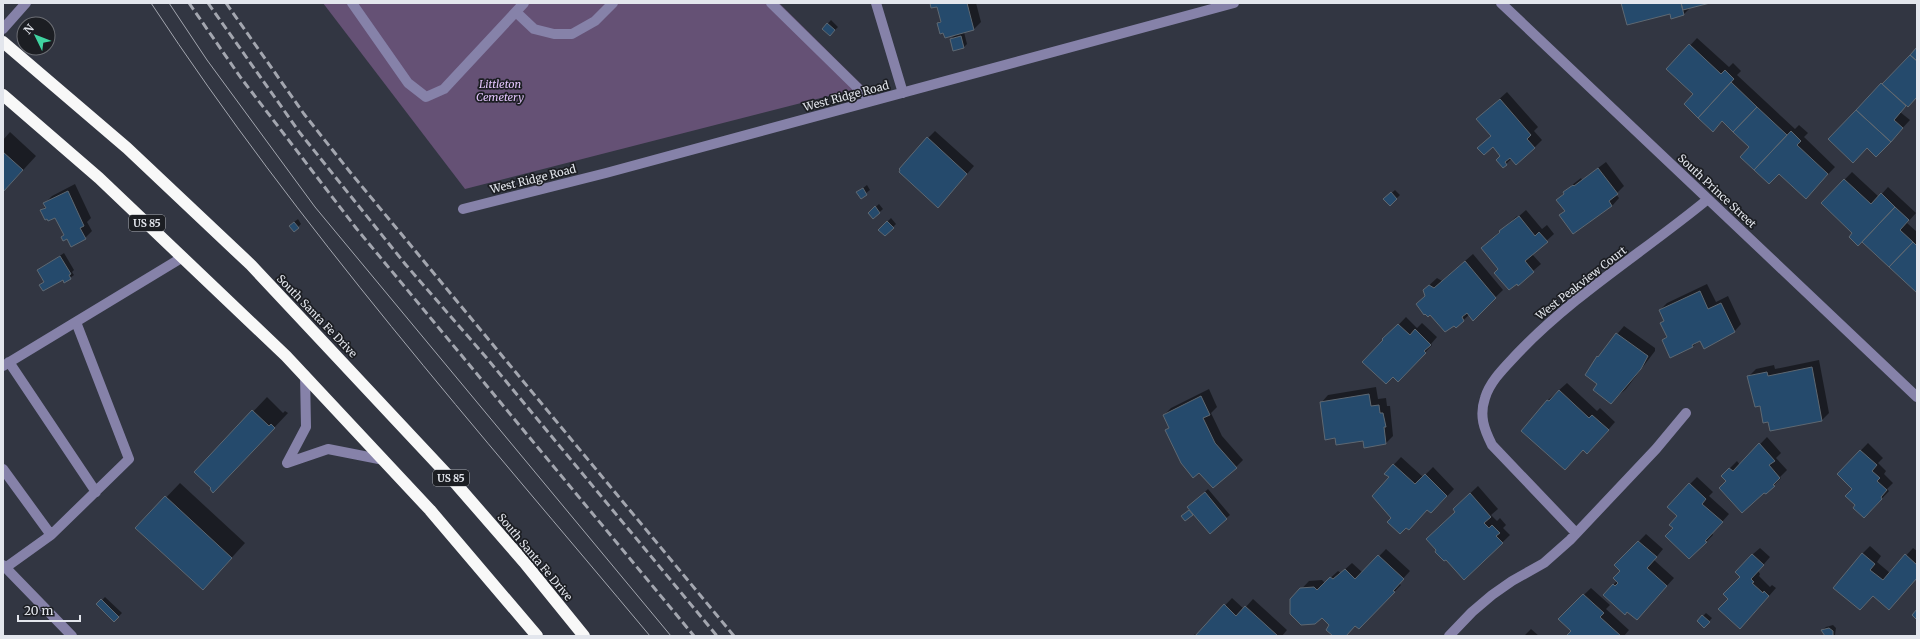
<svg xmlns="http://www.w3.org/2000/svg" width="1920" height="639" viewBox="0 0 1920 639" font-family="Merriweather,serif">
	<rect width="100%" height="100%" fill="#323642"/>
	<path fill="#655175" d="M323,3H779L864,87L465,189Z"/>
	<path fill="#0007" d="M931,3H976L981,22L974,29L964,32L967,44L964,47L951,39L956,34L938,23L941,20L937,6Z
		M1622,3H1708L1691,7L1684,14Z
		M831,20L838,27L830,35L823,29Z
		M1697,38L1729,67L1733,63L1741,71L1737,75L1795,129L1799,125L1808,133L1804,137L1835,167L1813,190L1779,172L1769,183L1741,157L1751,147L1668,69Z
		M1917,48V97L1900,112L1910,120L1883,149L1830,139Z
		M1507,92L1538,127L1534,131L1542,140L1534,148L1512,158L1506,164L1492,136L1485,112Z
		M935,131L974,166L945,199L928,138Z
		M10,132L36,156L3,192V140Z
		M1606,162L1624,186L1616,194L1619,198L1612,206L1566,210L1558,200L1572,185L1581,178L1582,180Z
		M1852,172L1879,197L1888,187L1916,213L1907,223L1917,232V292L1822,203Z
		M75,184L91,218L87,222L92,231L85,238L64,235L55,217L41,211L46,206L45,203L52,196Z
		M867,185L870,190L861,197L858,192Z
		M1395,190L1400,195L1390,205L1385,199Z
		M879,204L883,209L873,218L872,210Z
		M1526,210L1542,229L1547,225L1554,234L1532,254L1541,264L1518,284L1499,269L1489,241L1517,216L1518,217Z
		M891,218L896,224L885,235L879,230Z
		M298,219L301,224L298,227L294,222Z
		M64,253L74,270L72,272L74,275L70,278L45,281L39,270Z
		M1473,254L1503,290L1473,319L1469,315L1456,327L1426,295L1424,290L1437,278L1442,281Z
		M1707,284L1716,302L1728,296L1741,324L1734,332L1701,340L1693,346L1671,357L1663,340L1667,335L1662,323L1664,320L1660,310L1667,303Z
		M1406,317L1417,328L1422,323L1437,337L1431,344L1432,345L1405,374L1384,340Z
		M1624,326L1655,348V351L1626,389L1611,402L1598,383V357Z
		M1819,360L1829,413L1822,420L1771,430L1769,420L1749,376L1756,369L1774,365L1775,369Z
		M1567,383L1597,411L1600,408L1615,422L1594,446L1583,449L1548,400Z
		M1376,387L1378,399L1386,398L1387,406H1390L1393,436L1386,443L1365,447L1364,440L1336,437L1321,403L1328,395Z
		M1209,389L1217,407L1211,413L1222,436L1243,460L1236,467L1166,430L1169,427L1164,415L1171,408Z
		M267,397L283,413L285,411L288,413L227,478L212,488L196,472Z
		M1767,437L1781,453L1776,458L1787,470L1780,477L1781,478L1766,493L1727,481L1722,476L1737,461L1740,465Z
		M1868,443L1883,458L1878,463L1886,471L1884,474L1893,483L1887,489L1889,491L1871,510L1857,505L1853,489L1838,474Z
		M1401,457L1423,477L1433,467L1454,489L1439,505L1392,518L1390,477L1386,473Z
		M1697,477L1713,492L1709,496L1729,514L1712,533L1713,535L1706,542L1674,528L1690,484Z
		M180,483L245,543L216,575L137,528Z
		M1478,486L1498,509L1491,515L1497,521L1500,518L1506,525L1503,528L1510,535L1472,572L1456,512L1461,502Z
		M1208,489L1230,515L1210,532L1194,513L1193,515L1186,513L1190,509L1192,504Z
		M1646,534L1663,549L1654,560L1674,578L1644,611L1613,585L1617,581L1622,571L1616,565Z
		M1870,546L1881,556L1877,562L1890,573L1913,548L1917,551V577L1889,609L1873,595L1862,554Z
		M1760,548L1770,557L1758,571L1760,574L1759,576L1770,587L1772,585L1776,588L1747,621L1729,599L1752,555Z
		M1386,549L1410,571L1399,583L1401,585L1359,628L1355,625L1344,636H1334L1330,624L1322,616L1291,600L1309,581L1322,580L1325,583L1338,571L1341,573L1352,563L1363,573Z
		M1591,588L1610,605L1606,609L1629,630L1624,636H1567L1572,631L1559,619Z
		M105,597L122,613L114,621L98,604Z
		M1232,598L1244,609L1253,599L1287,630L1282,636H1193L1195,634L1196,636Z
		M1706,613L1712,618L1704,627L1698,621Z
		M1833,625L1836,628L1835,635L1827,636L1822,630L1826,627Z
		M1531,629L1539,636H1524Z"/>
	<path fill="#254a6c" stroke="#5e6872" d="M930,3H967L974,30L945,38L943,33L940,34L937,23L941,22L937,7L931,8Z
		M1621,3H1681L1684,15L1671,19L1670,14L1627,25Z
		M1681,3H1710L1683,10Z
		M827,23L835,30L830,36L822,29Z
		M961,36L964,48L953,51L950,39Z
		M1689,44L1721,74L1725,70L1734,79L1698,118L1684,104L1693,94L1666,69Z
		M1917,47V61L1910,55Z
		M1910,55L1917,61V97L1908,107L1882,84Z
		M1731,82L1757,107L1733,132L1722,121L1713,132L1698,118Z
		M1881,83L1906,106L1894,120L1903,128L1891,142L1856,110Z
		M1500,99L1531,135L1527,139L1535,148L1516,165L1510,158L1505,162L1507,165L1503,168L1496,160L1500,156L1493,147L1484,155L1477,148L1491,136L1476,119Z
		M1757,107L1787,135L1754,170L1740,157L1749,147L1733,132Z
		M1856,110L1891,142L1876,157L1867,148L1853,163L1828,139Z
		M1791,131L1801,141L1797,145L1828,174L1806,199L1779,174L1769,184L1754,170Z
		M927,137L967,174L938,208L899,172L900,170L899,169Z
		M3,152L23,170L3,192Z
		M1598,168L1618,194L1609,201L1612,206L1573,234L1559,215L1565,211L1556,200L1564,194L1563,192L1573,185L1574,186Z
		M1844,179L1871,204L1881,193L1895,207L1858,246L1849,237L1852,233L1821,203Z
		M863,188L867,195L861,199L856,192Z
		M68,191L84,226L80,228L86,239L71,247L67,239L63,241L61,237L64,235L55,218L48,221L47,219L45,220L40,210L46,208L43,203Z
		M1391,192L1397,199L1390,206L1383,199Z
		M875,206L880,213L873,219L868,213Z
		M1895,207L1909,220L1900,230L1913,242L1889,267L1862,242Z
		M1519,216L1535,236L1539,232L1548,242L1525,261L1534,272L1518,286L1517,284L1509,290L1494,273L1498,269L1481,248L1500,232L1499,231Z
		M887,221L894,228L885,236L878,230Z
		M294,222L299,228L294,232L289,226Z
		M1913,242L1917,246V293L1889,267Z
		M60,256L71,274L69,275L71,279L64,283L63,280L43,291L39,285L44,282L37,270Z
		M1465,261L1496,298L1473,321L1467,313L1462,317L1464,321L1456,328L1454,326L1445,332L1430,315L1428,317L1425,314L1424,315L1416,304L1425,296L1423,290L1429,285L1434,288Z
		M1700,291L1708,309L1721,303L1735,332L1704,349L1700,341L1692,345L1693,347L1670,358L1662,340L1667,337L1660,323L1664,321L1659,310Z
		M1398,324L1410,335L1415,329L1431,345L1424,351L1426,353L1398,382L1393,377L1386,384L1362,362L1383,340L1382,339Z
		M1616,333L1648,356L1641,369L1611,404L1593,390L1597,384L1585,375L1597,356L1598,357Z
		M1812,367L1822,421L1770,431L1768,422L1763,423L1760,406L1755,407L1747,376L1767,372L1768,376Z
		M1559,390L1589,418L1592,415L1609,430L1587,454L1583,450L1565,470L1521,431L1547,400L1549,401Z
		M1369,394L1371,406L1379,405L1380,413H1383L1386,427H1384L1386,444L1364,448L1363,441L1336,445L1335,438L1325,440L1320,402Z
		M1201,396L1210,415L1203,418L1215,443L1237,468L1213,488L1199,473L1193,478L1181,463L1165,430L1169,428L1163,415Z
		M252,410L269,426L271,424L275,428L213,493L210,489L211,488L194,472Z
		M1759,443L1775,461L1769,465L1780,478L1773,485L1775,486L1766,494L1764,493L1742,513L1719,488L1726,481L1721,476L1729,468L1733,471Z
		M1860,450L1877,465L1872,471L1880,478L1877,481L1887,490L1881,497L1882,499L1864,518L1853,508L1855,505L1845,496L1852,489L1837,474Z
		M1393,464L1415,484L1425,474L1447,496L1431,513L1427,510L1409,530L1406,528L1400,534L1387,522L1391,518L1372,496L1389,477L1384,474Z
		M1689,483L1706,499L1702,504L1723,522L1705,541L1707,542L1689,559L1665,536L1673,528L1669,525L1677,516L1667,507Z
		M1205,492L1227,519L1210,534L1187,507Z
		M1470,493L1491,517L1484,523L1489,528L1492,525L1500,533L1496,536L1503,543L1464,580L1446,560L1444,561L1435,552L1436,550L1426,539L1455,512L1453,509Z
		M165,496L232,558L203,590L135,528Z
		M1189,510L1193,515L1185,521L1181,516Z
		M1638,541L1657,557L1647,568L1667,586L1637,620L1627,612L1625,615L1603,595L1613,584L1615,586L1618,583L1613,578L1620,571L1614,565Z
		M1862,553L1875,564L1870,570L1883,580L1905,554L1917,565V578L1889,610L1873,596L1860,610L1833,588Z
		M1752,554L1764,565L1751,579L1754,582L1752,583L1763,593L1764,591L1769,596L1740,629L1718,609L1728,599L1723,594L1740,577L1735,572Z
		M1378,555L1404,579L1393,591L1395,592L1359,629L1355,626L1346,636H1333L1326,630L1329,625L1322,618L1315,624L1301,625L1290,614V599L1300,588L1314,587L1317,590L1330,577L1333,579L1345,569L1355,579Z
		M1583,594L1604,613L1600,617L1621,636H1566L1571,631L1558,619Z
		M101,599L119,617L114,622L96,604Z
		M1224,604L1236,616L1245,606L1278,636H1195Z
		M1917,609V620L1912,615Z
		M1702,615L1710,622L1704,628L1697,621Z
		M1829,628L1833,631V636H1825L1821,630Z"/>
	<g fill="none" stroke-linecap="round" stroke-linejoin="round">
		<path stroke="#8682a9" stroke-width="10" d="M352,3L408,83L426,97L444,89L524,3
			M771,3L871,101
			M876,3L903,93
			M1501,3L1917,397
			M516,12L534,29L554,34H572L595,21L613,3
			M3,29L26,3
			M463,209L606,173L1234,3
			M9,362L96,492
			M3,366L183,257
			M287,463L328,449L384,460
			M287,463L306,427L305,375
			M3,469L51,535L5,568
			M1576,533L1492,445C1484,429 1479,416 1485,398C1490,381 1505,367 1517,354C1573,295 1645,251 1708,199
			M51,535L129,459L76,322
			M3,565L72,636
			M1449,636L1472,612L1492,595L1512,581L1544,563L1570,540L1656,449L1686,413"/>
		<path stroke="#f8f8f8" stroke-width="12" d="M3,42L127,148L251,265L457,485L524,562L584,636
			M3,95L99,178L286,356L430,510L537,636"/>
		<path stroke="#a3a6af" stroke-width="1" d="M151,3C299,228 478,430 650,636
			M169,3L207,60L315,207L671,636"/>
		<path stroke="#a3a6af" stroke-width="3" stroke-dasharray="8 4" stroke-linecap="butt" d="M189,3L241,78L356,228L694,636
			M208,3L300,133L406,265L485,356L717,636
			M226,3L304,114L350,172L734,636"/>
	</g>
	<g text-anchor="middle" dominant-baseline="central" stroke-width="3.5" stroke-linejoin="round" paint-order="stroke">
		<g fill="#1c1e23" stroke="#a7aab0" stroke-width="1">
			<rect x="129" y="215" width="36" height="16" rx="3"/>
			<rect x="433" y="470" width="36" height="16" rx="3"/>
		</g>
		<g font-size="10" font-weight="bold" fill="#e3e6ed">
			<text x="147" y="223">US 85</text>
			<text x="451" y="478">US 85</text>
		</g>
		<g font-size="11" font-style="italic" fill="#e1c3fa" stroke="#1c1e23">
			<text x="500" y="84">Littleton<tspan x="500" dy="13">Cemetery</tspan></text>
		</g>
		<g font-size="11" fill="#e3e6ed" stroke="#1c1e23">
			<text transform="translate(846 96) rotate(-15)">West Ridge Road</text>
			<text transform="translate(533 179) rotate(-14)">West Ridge Road</text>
			<text transform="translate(1717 191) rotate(43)">South Prince Street</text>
			<text transform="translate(1581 283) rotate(-38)">West Peakview Court</text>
			<text transform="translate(317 316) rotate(46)">South Santa Fe Drive</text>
			<text transform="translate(535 557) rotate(50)">South Santa Fe Drive</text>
		</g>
	</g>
	<rect width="1920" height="639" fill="none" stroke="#e3e6ed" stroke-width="8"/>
	<g transform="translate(36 36) rotate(313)"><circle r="19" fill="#1c1e23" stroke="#6c6e74"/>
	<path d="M0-3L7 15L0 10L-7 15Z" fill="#40d4a1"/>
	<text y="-6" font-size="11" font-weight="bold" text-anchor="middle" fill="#e3e6ed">N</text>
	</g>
	<path d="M18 615v6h62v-6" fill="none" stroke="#e3e6ed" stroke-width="2"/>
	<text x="24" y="615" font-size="12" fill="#e3e6ed" stroke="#1c1e23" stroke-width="3" paint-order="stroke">20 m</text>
</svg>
